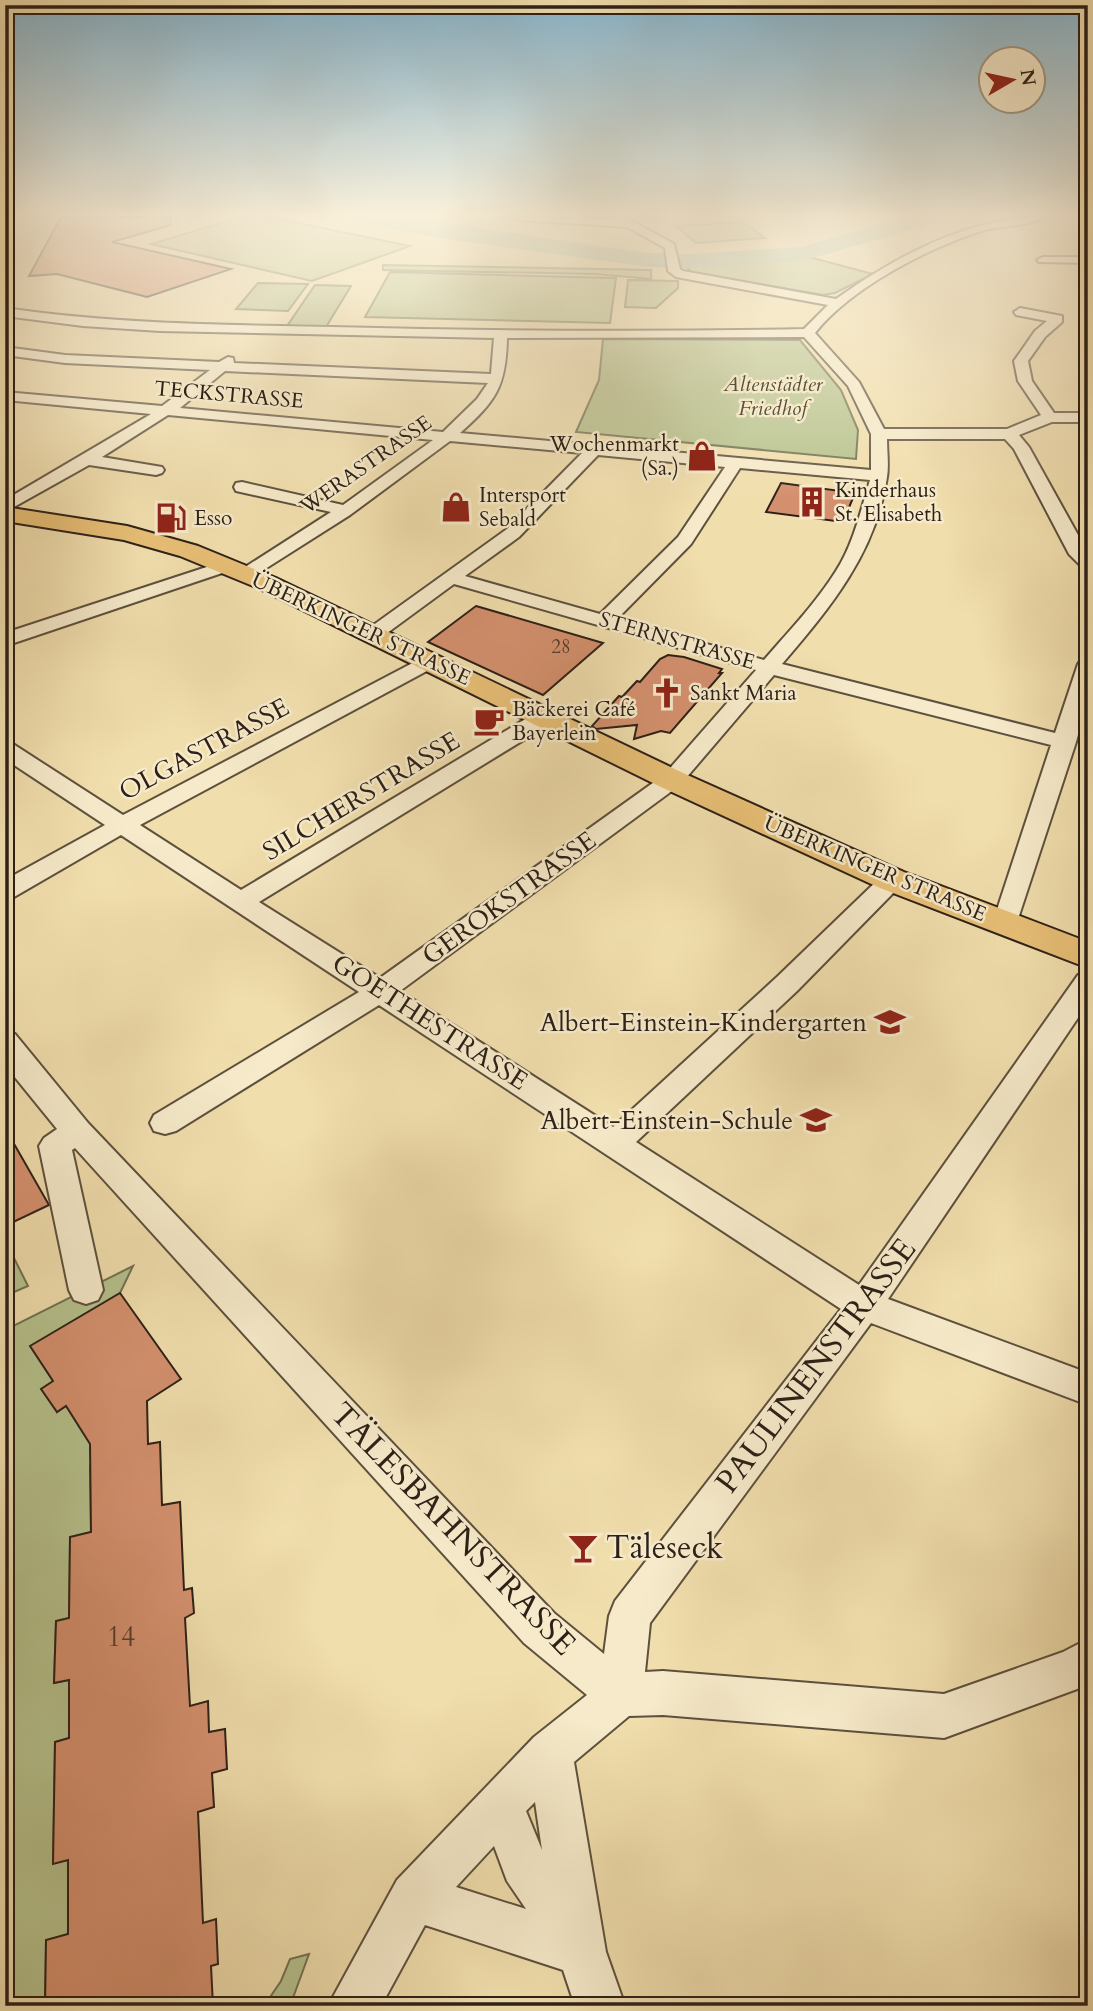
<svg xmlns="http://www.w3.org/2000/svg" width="1093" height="2011" viewBox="0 0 1093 2011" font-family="Cardo,serif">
	<rect width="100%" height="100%" fill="#f1dead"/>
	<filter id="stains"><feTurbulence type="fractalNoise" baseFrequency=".00286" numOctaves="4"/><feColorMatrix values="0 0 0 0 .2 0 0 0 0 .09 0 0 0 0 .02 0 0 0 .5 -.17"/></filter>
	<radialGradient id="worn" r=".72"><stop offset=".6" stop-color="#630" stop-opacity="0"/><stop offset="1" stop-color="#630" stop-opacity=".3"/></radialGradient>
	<path fill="#b6c28d" stroke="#717152" stroke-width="2" d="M241,217H268L410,246L312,281L151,244Z
		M743,222L765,238L696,243L676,226Z
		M809,257L873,274L835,293L823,295L692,272L685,266Z
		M383,265L651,270V279L595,274L383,270Z
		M390,272L616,278L610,323L365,317Z
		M628,280L678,281V288L656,308L625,307Z
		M258,283L308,284L288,311L236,309Z
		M315,285L351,286L326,327L287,326Z
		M603,339L800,340L841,390L858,430L856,459L576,432L599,380Z
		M5,1240L28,1286L5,1296Z
		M133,1266L120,1293L31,1346L53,1381L57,1412L66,1406L113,1426L90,1466L91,1532L70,1537L69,1618L56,1621L54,1683L69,1680V1738L55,1742L53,1863L68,1860V1934L46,1941L45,2004L58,2006H5V1330Z
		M309,1954L290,2006H264L281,1981L290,1959Z"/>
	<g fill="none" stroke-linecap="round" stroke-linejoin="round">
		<path fill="#9bbcaa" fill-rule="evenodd" d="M355,217H403L648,253L689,254L801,247L904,217H940L937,222L803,261L689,268L648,267L446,239L366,224L358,222Z"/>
	</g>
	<path fill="#d4906e" stroke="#2c2018" stroke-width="2" d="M61,217H170L171,225L112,242L231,269L147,297L57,274L29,276Z
		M781,483L855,493L843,522L766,512Z
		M476,606L603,643L543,695L428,642Z
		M668,655L684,657L722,669L719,673H722L670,733L661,731L634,739L637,725L596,729L592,726L619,696L622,697L637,681L640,682L660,659Z
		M5,1128L49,1205L5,1226Z
		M120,1293L181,1379L147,1401L148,1444L160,1442L162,1505L180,1502L184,1590L192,1588L194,1613L185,1618L190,1706L208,1701L209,1732L225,1729L227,1769L212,1773L214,1807L198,1812L203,1923L216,1919L218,1964L211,1966L213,2006H45L46,1940L68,1934V1860L53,1864L55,1742L69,1738V1680L54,1683L56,1621L69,1618L70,1537L91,1532L90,1444L66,1406L57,1412L41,1389L53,1381L30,1346Z"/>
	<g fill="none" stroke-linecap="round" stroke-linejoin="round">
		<g stroke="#5d503d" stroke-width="4">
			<path id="street" d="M514,217L614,220L612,217H625L674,244L680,269L683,271L836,299C897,256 968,217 1044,217C1028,227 1000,225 981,231C926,249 851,288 815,333L859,382L884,429H1007L1041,415L1018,381L1014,361L1035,331L1047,321L1016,315L1014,312L1020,308L1062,316V322L1045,337L1028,361L1032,381L1054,413H1088V422H1052L1019,435L1029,447L1088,553V568L1082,567L1069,554L1014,449L1005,439H887C887,451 889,465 887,477C876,553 830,608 782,664L1055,733L1078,664L1081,660L1088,658V698L1076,742L1014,931L1005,933L996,931L992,925L1051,745L774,675L680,785L400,991L613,1127L777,977L883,875L892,872L901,875L905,880L901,885L797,991L636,1142L859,1285L1078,975L1088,973V1003L888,1299L1088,1373V1405L871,1323L650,1623L645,1672L663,1671L944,1694L1063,1652L1088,1639V1685L944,1738L663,1715L629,1716L574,1762L606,1952L625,2006H575L563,1970L425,1925L381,2006H328L397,1880L534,1737L587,1695L524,1643L75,1148L72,1150L103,1290L98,1300L86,1304L74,1300L69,1290L39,1146L44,1138L57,1129L5,1065V1031L15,1034L88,1123L554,1613L604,1654L609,1616L615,1601L841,1309L379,1005L176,1131L165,1134L154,1131L150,1123L154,1115L359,992L121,835L14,897L5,899V880L105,825L5,759V742L13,744L123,815L424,657H438L441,661L438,665L140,825L241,890L537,712H553L556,717L553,722L259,902L380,978L664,775L756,670L454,584L379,639H365L362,635L365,631L507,529L582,453L450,441L350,515L246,581L237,575L239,571L331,512L236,491L234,487L236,483L242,482L343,505L433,440L168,415L102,457L162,467L164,470L162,473L156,475L89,465L5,512V500L151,414L5,400V392L162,406L210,370L65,363L5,355V347L65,355L219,362L228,357L233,358L234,363L491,374L494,338L160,331L83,326L5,316V308C114,324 223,325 333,327C490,331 647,332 804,329L828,305L676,277L668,271L665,248L627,227L519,220ZM804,337L848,386L871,434V470L460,433C496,401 506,387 507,338ZM225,371L488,383L477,399L443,432L180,408ZM598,455L725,467L678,537L600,614L465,576L519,537ZM740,468L870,480C861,510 853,545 836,571C816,603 789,631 764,660L617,619L691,544ZM535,1802L542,1850L526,1811ZM494,1846L507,1881L526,1909L456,1887Z
				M1043,257H1088V263L1039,262L1037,260Z
				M225,561L231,562L234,566L231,570L5,646V633Z"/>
		</g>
		<g stroke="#2c2018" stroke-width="4">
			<path id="primary" d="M5,507L127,526L198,546L276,578L683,773L904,872L1088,942V968L880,888L661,787L258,588L180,556L124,540L5,521Z"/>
		</g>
		<use href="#street" fill="#f6eaca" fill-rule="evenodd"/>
		<use href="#primary" fill="#e8bf76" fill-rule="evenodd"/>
	</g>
	<linearGradient id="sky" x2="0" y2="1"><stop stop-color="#89b7cf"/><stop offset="0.43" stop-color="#f9f0da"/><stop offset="1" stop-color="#f9f0da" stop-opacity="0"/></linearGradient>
	<rect width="1093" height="499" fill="url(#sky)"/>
	<defs>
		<g id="shop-bare" transform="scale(2.415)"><path d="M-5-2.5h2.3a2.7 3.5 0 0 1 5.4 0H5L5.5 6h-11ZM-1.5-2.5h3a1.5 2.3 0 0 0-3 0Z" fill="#8f2418" stroke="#f6eaca" stroke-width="2.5" paint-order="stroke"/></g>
		<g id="building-bare" transform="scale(2.415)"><path d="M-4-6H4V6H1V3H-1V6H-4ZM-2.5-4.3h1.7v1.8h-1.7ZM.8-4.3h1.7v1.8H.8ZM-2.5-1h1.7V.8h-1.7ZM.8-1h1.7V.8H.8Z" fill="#8f2418" stroke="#f6eaca" stroke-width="2.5" paint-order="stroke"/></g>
		<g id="fuel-bare" transform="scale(2.415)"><path d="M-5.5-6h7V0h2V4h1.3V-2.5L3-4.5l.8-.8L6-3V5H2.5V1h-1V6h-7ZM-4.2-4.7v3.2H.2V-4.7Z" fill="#8f2418" stroke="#f6eaca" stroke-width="2.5" paint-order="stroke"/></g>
		<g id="church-bare" transform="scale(2.415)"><path d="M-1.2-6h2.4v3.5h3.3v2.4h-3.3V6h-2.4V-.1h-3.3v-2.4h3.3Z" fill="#8f2418" stroke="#f6eaca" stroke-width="2.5" paint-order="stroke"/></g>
		<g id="cafe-bare" transform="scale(2.415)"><path d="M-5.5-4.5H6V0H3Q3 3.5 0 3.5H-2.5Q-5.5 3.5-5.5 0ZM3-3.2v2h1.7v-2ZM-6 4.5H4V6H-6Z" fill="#8f2418" stroke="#f6eaca" stroke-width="2.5" paint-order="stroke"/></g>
		<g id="school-bare" transform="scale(2.415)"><path d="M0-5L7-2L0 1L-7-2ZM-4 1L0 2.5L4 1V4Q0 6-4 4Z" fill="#8f2418" stroke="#f6eaca" stroke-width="2.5" paint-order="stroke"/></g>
		<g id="bar-bare" transform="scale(2.415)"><path d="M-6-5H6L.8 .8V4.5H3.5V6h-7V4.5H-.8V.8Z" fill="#8f2418" stroke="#f6eaca" stroke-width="2.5" paint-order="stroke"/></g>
	</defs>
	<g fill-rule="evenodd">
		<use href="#shop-bare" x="702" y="456"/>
		<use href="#building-bare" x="812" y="502"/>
		<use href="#shop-bare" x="456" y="507"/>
		<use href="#fuel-bare" x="171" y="518"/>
		<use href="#church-bare" x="667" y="693"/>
		<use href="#cafe-bare" x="489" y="721"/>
		<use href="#school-bare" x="890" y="1022"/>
		<use href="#school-bare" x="816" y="1120"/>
		<use href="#bar-bare" x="583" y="1548"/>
	</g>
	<g text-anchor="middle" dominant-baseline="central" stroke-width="5" stroke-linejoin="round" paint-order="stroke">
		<g font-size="19" fill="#563c2e">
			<text x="561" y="647">28</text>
		</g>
		<g font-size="21" font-style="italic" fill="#55513b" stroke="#f6eaca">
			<text x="773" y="384">Altenstädter<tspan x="773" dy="24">Friedhof</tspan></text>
		</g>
		<g font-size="21" fill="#2c2018" stroke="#f6eaca">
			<text transform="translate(229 395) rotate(5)">TECKSTRASSE</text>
			<text transform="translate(366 465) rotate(-35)">WERASTRASSE</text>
			<text transform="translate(361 629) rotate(25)">ÜBERKINGER STRASSE</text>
			<text transform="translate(677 641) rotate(16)">STERNSTRASSE</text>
			<text transform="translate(875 869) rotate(23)">ÜBERKINGER STRASSE</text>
		</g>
		<g font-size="21" fill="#2c2018" stroke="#f6eaca" text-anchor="start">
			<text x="679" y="444" text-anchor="end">Wochenmarkt<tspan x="679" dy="24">(Sa.)</tspan></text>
			<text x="835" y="490">Kinderhaus<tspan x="835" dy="24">St. Elisabeth</tspan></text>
			<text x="479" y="495">Intersport<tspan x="479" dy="24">Sebald</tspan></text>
			<text x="194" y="518">Esso</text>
			<text x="690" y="693">Sankt Maria</text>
			<text x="512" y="709">Bäckerei Café<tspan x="512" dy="24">Bayerlein</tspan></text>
		</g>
		<g font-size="26" fill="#2c2018" stroke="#f6eaca">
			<text transform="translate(204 749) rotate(-28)">OLGASTRASSE</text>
			<text transform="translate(361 796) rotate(-31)">SILCHERSTRASSE</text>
			<text transform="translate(509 898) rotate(-36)">GEROKSTRASSE</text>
			<text transform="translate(430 1022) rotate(33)">GOETHESTRASSE</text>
		</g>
		<g font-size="26" fill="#2c2018" stroke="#f6eaca" text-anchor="end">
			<text x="867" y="1022">Albert-Einstein-Kindergarten</text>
			<text x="793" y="1120">Albert-Einstein-Schule</text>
		</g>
		<g font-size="28" fill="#563c2e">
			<text x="121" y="1637">14</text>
		</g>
		<g font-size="32" fill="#2c2018" stroke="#f6eaca">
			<text transform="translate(816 1366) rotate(-53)">PAULINENSTRASSE</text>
			<text transform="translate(453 1529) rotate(46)">TÄLESBAHNSTRASSE</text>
		</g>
		<g font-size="32" fill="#2c2018" stroke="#f6eaca" text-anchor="start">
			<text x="606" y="1548">Täleseck</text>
		</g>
	</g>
	<rect width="1093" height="2011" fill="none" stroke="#f1dead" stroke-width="28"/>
	<rect x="7" y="7" width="1079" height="1997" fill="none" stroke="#2c2018" stroke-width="3.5"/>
	<rect x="14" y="14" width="1065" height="1983" fill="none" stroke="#2c2018" stroke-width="2"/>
	<g transform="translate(1012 80) rotate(81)"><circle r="33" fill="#f6eaca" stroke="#a59983" stroke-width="2"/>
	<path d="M0-5L12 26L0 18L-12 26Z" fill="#8f2418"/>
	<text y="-10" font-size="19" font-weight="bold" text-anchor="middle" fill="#2c2018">N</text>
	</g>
	<rect width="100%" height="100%" filter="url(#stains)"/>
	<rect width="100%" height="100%" fill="url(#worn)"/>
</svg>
